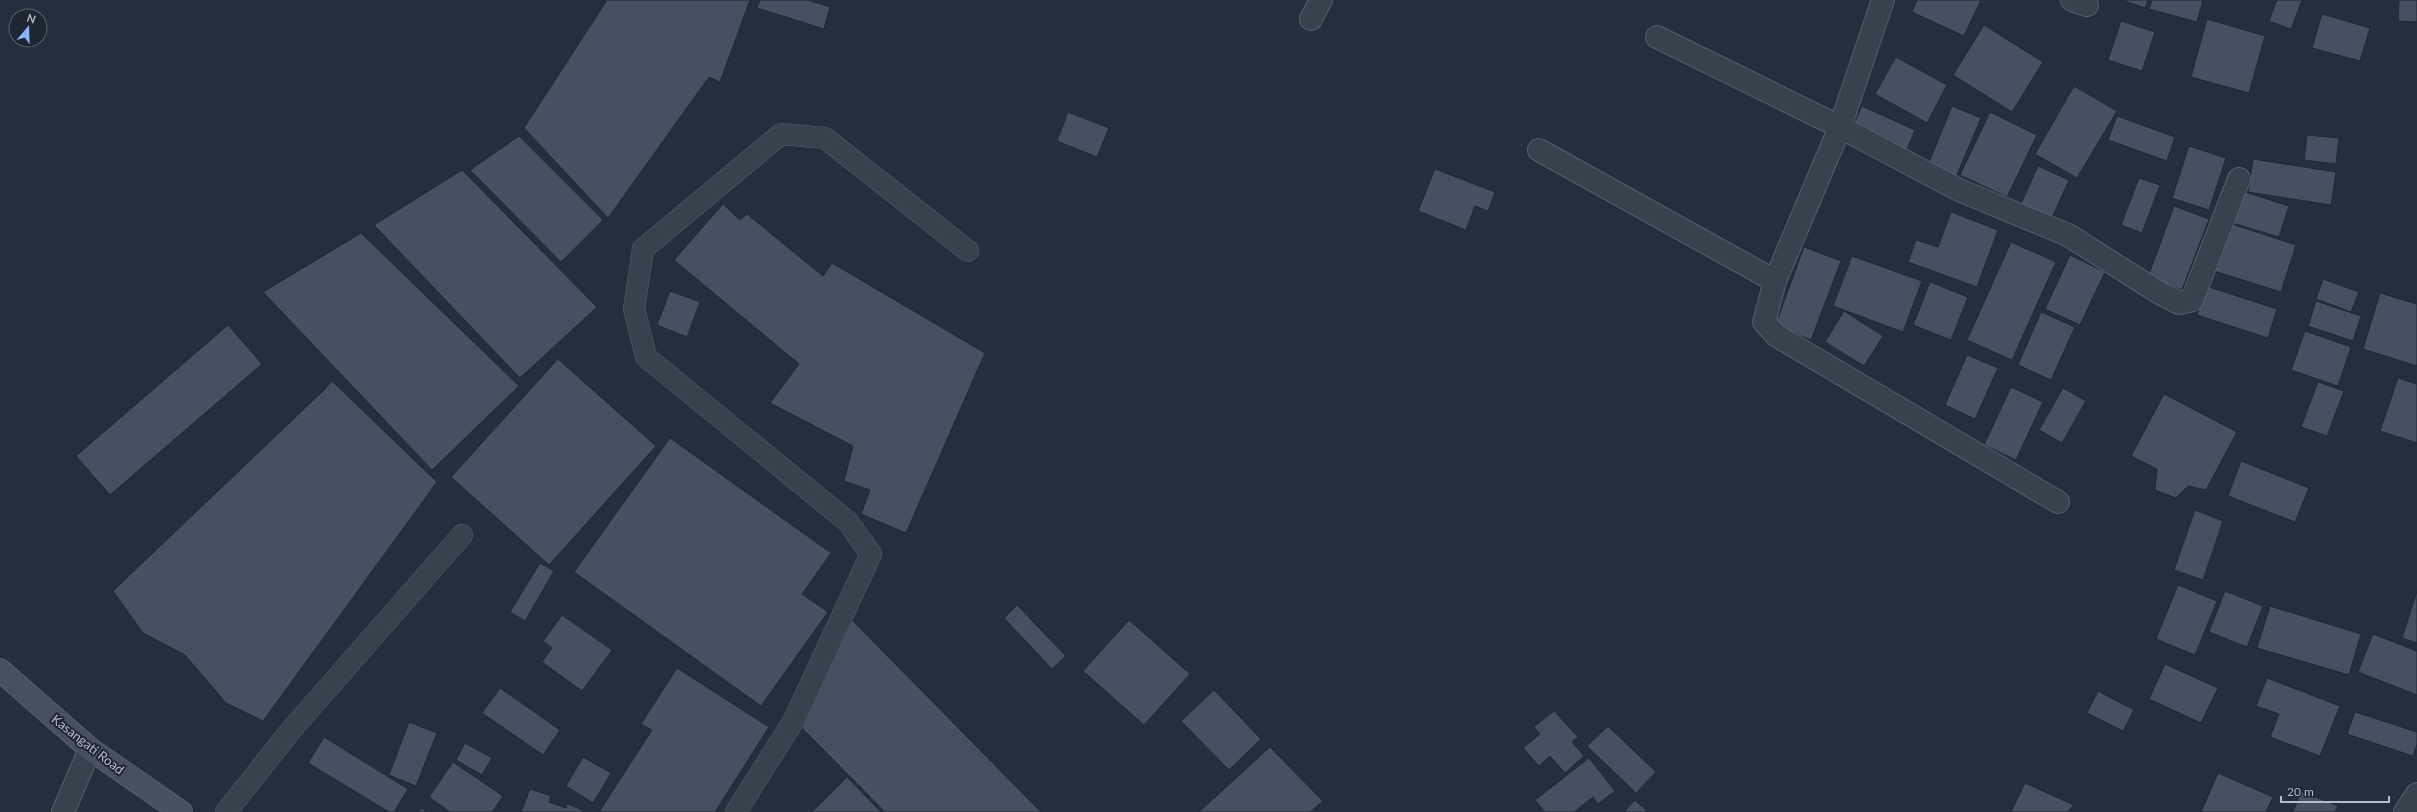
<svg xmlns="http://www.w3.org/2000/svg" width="2417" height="812" viewBox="0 0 2417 812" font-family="Lato,sans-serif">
	<rect width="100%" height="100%" fill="#242f3e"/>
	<path fill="#455162" stroke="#1f2835" d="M607,0H750L720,82L709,77L608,218L524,128Z
		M760,0H808L830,7L824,29L757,8Z
		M1917,0H1981L1964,36L1912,12Z
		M2122,0H2148L2145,8Z
		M2152,0H2203L2197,22L2149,9Z
		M2277,0H2302L2291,29L2269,21Z
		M2399,0H2417V22L2398,21Z
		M2322,14L2370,28L2360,61L2312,48Z
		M2207,19L2265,36L2249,93L2191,77Z
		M2121,21L2155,32L2142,71L2108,60Z
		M1984,25L2043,62L2012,112L1953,75Z
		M1896,57L1947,85L1927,123L1875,94Z
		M2074,86L2117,111L2077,178L2035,154Z
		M1862,106L1915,130L1904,156L1850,132Z
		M1952,106L1981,118L1956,177L1928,165Z
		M1068,112L1109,128L1097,157L1057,141Z
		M1990,112L2037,135L2007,197L1960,175Z
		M2117,116L2175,137L2167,161L2108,140Z
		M2307,135L2339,138L2336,164L2304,160Z
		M519,136L603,220L561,262L470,170Z
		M2189,146L2226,158L2209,210L2172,198Z
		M2253,159L2336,172L2331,205L2248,192Z
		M2038,166L2069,180L2051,220L2020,206Z
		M1435,169L1495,192L1488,211L1475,206L1466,230L1418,211Z
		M462,170L597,307L520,378L374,225Z
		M2139,178L2160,185L2142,233L2121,225Z
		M2242,191L2289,206L2279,237L2232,223Z
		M723,204L740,220L747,214L823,276L832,263L985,353L906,533L861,514L870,490L844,481L853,446L770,403L799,364L674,260Z
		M2174,206L2209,219L2182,290L2148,277Z
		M1951,212L1998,230L1977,287L1908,262L1916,240L1938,247Z
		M2229,223L2296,245L2281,292L2214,271Z
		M361,233L519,386L432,470L263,292Z
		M2011,242L2056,262L2012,360L1967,340Z
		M1804,247L1841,261L1811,340L1775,326Z
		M2070,255L2105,272L2080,325L2045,309Z
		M1852,256L1922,281L1903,332L1833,306Z
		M2323,279L2359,292L2351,312L2316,299Z
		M1930,282L1968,297L1951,340L1913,325Z
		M2206,286L2277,309L2268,338L2197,315Z
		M670,291L700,302L687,337L657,325Z
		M2380,293L2417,304V366L2363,349Z
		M2316,301L2361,316L2353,341L2308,326Z
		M1844,311L1883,336L1864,366L1825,342Z
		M2041,312L2075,327L2051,380L2018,365Z
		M228,325L262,364L110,495L76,456Z
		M2305,331L2351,347L2338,386L2291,370Z
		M1967,355L1998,368L1975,419L1945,405Z
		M558,359L656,446L549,565L451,477Z
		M2398,378L2417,384V443L2380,431Z
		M332,381L437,482L263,721L226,703L185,655L143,633L113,591L324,390Z
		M2318,382L2344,391L2327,436L2301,427Z
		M2011,387L2043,402L2016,460L1984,445Z
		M2063,388L2086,401L2062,443L2039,430Z
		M2164,394L2237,432L2206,490L2188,486L2176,498L2155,490L2157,469L2131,456Z
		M670,438L831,553L802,594L828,612L761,706L574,572Z
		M2241,461L2309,488L2295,522L2228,496Z
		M2195,510L2223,521L2203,580L2174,570Z
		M540,563L554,571L525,621L510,612Z
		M2178,585L2217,601L2195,655L2156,639Z
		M2225,591L2263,606L2247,647L2209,632Z
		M2417,591V643L2402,638Z
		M1017,605L1066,656L1052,669L1004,618Z
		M2270,606L2361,634L2349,675L2257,648Z
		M562,615L612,650L582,691L542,662L552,648L543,641Z
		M850,618L1041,812H885L802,728Z
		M1129,620L1190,674L1144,725L1083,671Z
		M2373,634L2417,651V695L2358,672Z
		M2165,664L2218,688L2201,723L2149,699Z
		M677,668L769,727L715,812H599L652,730L641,724Z
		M2267,678L2340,706L2320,756L2270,737L2279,714L2256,706Z
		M500,688L560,730L543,755L482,713Z
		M1214,690L1261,739L1229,770L1181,721Z
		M2098,691L2134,710L2123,731L2087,713Z
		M1554,711L1578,737L1572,742L1584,756L1565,773L1550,756L1539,766L1523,748L1540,734L1534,727Z
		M2355,712L2417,732V744L2413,756L2347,734Z
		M409,722L437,733L416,786L389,775Z
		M1608,726L1656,772L1636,793L1587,746Z
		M324,737L408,789L394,812H389L308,763Z
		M465,743L492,758L482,775L456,760Z
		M1270,747L1323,801L1310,812H1199Z
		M583,757L611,773L593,803L566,786Z
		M1589,758L1615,791L1598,804L1593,797L1574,812H1545L1535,800Z
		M453,762L503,796L492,812H450L429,797Z
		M2218,773L2273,797L2266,812H2201Z
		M847,777L881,812H812Z
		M2025,783L2074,805L2067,812H2011Z
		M530,789L551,796L549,802L566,808L567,804L583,810L582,812H521Z
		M2301,791L2338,806L2335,812H2293Z
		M1635,800L1648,812H1624Z
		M421,808L427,812H419Z"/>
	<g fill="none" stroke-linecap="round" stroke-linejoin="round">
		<g stroke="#565f6c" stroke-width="22">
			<path id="lane" d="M226,812L292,729L462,535
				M736,812L794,720L871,554L848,522L646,357L634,309L643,249L781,134L825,138L968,251"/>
		</g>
		<g stroke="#565f6c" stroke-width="24">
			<path id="street" d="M1883,0L1840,127L1775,281L1764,322L1777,336L2058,502
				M2072,0L2087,5
				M1311,19L1321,0
				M1657,37L1840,127L1959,190L2068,235L2158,292L2179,303L2192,300L2239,179
				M1539,150L1775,281
				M63,812L90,749
				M2405,812L2417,794"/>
		</g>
		<g stroke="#565f6c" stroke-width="24">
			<path id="secondary" d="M0,670L90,749L181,812"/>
		</g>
		<use href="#lane" stroke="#38414e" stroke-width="21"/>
		<use href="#street" stroke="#38414e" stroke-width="22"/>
		<use href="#secondary" stroke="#465061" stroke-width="22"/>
	</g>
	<g text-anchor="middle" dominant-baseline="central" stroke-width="4" stroke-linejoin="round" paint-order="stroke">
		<g font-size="13" fill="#b4bcc9" stroke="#1d2633">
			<text transform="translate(88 744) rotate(38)">Kasangati Road</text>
		</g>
	</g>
	<g transform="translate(28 28) rotate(19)"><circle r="19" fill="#1d2633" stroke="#59626f"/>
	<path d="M0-3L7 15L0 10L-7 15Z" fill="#8ab4f8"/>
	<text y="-6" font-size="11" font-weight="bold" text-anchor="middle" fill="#b4bcc9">N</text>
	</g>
	<path d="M2281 796v6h108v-6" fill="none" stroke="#b4bcc9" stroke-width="2"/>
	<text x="2287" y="796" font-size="12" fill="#b4bcc9" stroke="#1d2633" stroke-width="3" paint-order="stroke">20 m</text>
</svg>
